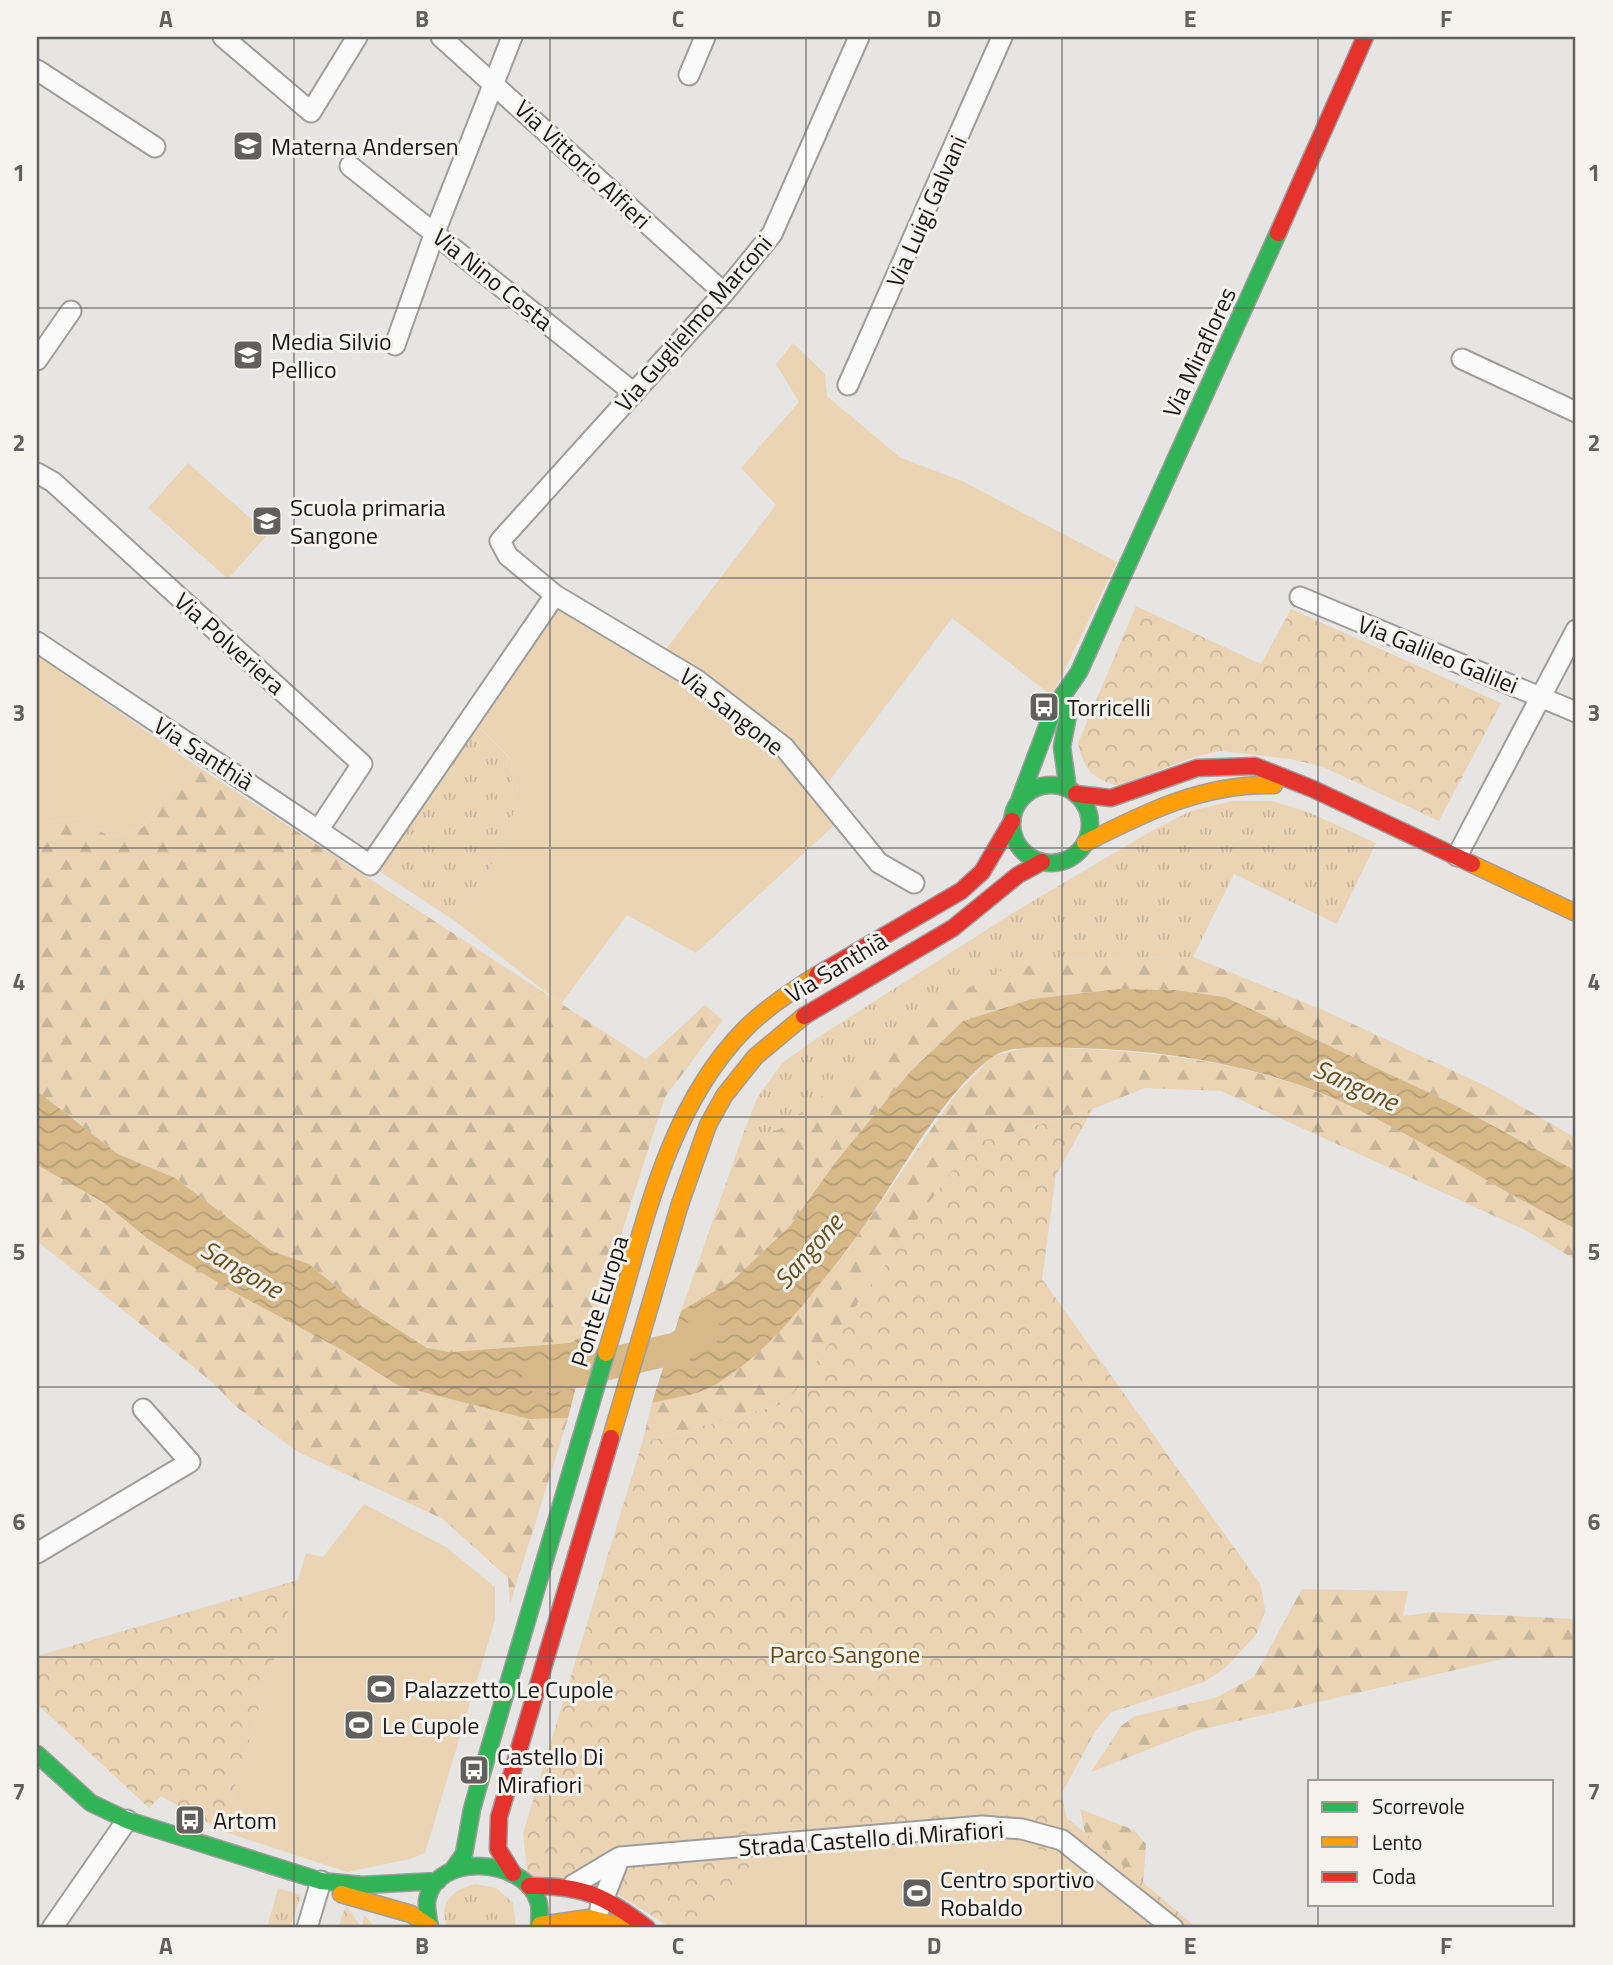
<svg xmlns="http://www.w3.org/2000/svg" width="1613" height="1965" viewBox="0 0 1613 1965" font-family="'Titillium Web',sans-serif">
	<defs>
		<pattern id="grass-tufts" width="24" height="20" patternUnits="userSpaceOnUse" patternTransform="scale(1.75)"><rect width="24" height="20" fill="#ead4b4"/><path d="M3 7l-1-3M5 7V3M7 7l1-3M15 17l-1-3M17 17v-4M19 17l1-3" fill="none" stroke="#c8b59a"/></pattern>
		<pattern id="forest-firs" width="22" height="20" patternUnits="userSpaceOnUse" patternTransform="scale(1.75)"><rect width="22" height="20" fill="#ead4b4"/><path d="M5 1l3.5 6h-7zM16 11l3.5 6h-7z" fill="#c8b59a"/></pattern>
		<pattern id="park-crowns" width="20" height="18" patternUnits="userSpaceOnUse" patternTransform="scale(1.75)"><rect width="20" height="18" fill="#ead4b4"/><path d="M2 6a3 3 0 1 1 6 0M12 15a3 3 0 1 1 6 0" fill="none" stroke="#c8b59a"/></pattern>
		<pattern id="water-waves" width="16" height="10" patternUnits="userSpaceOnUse" patternTransform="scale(1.75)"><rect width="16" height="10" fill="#d6b889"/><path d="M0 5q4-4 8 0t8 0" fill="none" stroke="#b79e76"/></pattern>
	</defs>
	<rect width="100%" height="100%" fill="#e7e5e3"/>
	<path fill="url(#grass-tufts)" d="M471,719L511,760L514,811L504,845L455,921L370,865Z
		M1232,801H1272L1308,812L1376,843L1337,924L1234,874L1193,957L1066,959L877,1055L780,1129L758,1135L745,1129L757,1098L782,1063L823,1034L1016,911L1153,830L1191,811Z
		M475,1884L496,1888L513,1903L516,1928H448C437,1903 452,1890 475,1884Z
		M278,1888L301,1895L290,1928H267Z"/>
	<path fill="url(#forest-firs)" d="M192,763L646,1059L705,1005L723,1020L665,1097L590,1332L570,1343L450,1352L427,1348L355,1302L309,1264L272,1251L175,1178L118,1154L37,1091V827L48,822L82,818L111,838L143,827Z
		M1193,957L1323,1010L1488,1087L1576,1138V1171L1451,1103L1225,997L1175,990L1118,989L1032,999L963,1021L909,1073L837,1160L790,1226L733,1280L681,1311L745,1129L758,1135L780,1129L943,1002L999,971L1066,959Z
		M1029,1047C1130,1049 1233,1057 1327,1096C1414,1132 1492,1187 1576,1229V1260L1527,1231L1221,1091L1145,1088L1093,1109L971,1144L787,1403L642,1443L652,1403L710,1388L847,1251L955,1095L993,1056Z
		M37,1165L103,1202L148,1239L342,1350L399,1386L529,1419L568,1418L510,1604L508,1578L443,1519L298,1452L235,1406L212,1382L37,1241Z
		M1302,1589L1408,1591L1403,1616L1434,1612L1576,1619V1657L1506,1658L1195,1731L1091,1772L1121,1726L1135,1716L1215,1698L1254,1677Z
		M1080,1809L1134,1830L1146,1844L1143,1883L1085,1833Z"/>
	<path fill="url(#park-crowns)" d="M1136,606L1261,664L1291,609L1501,703L1439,821L1323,767L1291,759L1220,751L1194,757L1117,786C1091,777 1084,770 1078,743Z
		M1093,1109L1056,1175L1042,1279L1261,1585L1265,1611L1256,1635L1225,1668L1204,1682L1112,1712L1096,1730L1061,1795L1067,1818L1197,1928H671L608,1888L529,1886L523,1833L642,1443L787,1403L971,1144Z
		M298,1580L222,1831L161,1796L149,1808L37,1704V1656Z
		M346,1905L362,1928L364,1915L373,1924L371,1928H338Z"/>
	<path fill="#ead4b4" d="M793,343L825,374L827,396L901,458L962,481L1117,562L1052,696L952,618L821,792L842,818L696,953L627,915L561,1004L455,921L504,845L514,811L511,759L471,719L555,595L660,657L776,505L741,468L799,402L776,364Z
		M188,463L268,534L228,579L148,508Z
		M37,655L192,763L143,827L111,838L82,818L48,822L37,827Z
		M364,1504L446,1547L495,1587V1620L425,1853L410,1859L347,1872L222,1831L306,1553L323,1557Z
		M981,1839L1020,1842L1057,1855L1145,1928H708L756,1857Z"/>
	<path fill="url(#water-waves)" d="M1118,989L1175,990L1225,997L1451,1103L1576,1171V1229C1492,1187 1414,1133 1328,1096C1251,1064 1162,1050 1079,1048C1056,1048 1010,1043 991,1058C933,1102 889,1198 842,1256C804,1304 766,1356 711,1387C695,1396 670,1398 652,1403L681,1311L733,1280L790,1226L837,1160L909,1073L963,1021L1032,999Z
		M37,1091L118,1154L175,1178L272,1251L309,1264L355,1302L427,1348L450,1352L570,1343L590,1332L568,1418L529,1419L399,1386L342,1350L230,1290L148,1239L103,1202L37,1165Z"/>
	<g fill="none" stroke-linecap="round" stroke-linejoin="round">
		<path stroke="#d6b889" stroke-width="32" d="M538,1376L552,1377L677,1348L705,1331"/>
		<g stroke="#9e9d9c" stroke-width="23">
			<path id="street" d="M223,37L311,112L357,37
				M441,37L724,293
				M859,37L772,234L724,293L500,541L508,556L555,595L697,680L784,747L879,863L914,883
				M37,70L155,147
				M689,75L705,37
				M350,166L634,393
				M395,345L435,232L512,37
				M1462,359L1576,412
				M37,360L71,311
				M848,385L1002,37
				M37,473L53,482L362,764L319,829
				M1300,597L1576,712
				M37,642L370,865L555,595
				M1457,856L1576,630
				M37,1553L190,1462L143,1409
				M573,1885L620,1857L982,1826L1022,1829L1062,1840L1173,1928
				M600,1908L620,1857
				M52,1928L127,1820
				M307,1928L321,1881"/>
		</g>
		<g stroke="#9e9d9c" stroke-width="19">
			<path id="fast" d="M1012 824a39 39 0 1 1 78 0a39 39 0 1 1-78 0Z
				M1068,789L1062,747L1070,705
				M1019,801L1054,708L1079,672L1278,233
				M37,1754L91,1803L127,1820L321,1881L362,1885L438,1881
				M454,1868L464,1854L472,1809L489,1749L606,1353
				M430,1928C429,1920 426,1909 427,1901C435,1851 525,1858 538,1901C541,1908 539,1920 539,1928"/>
		</g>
		<g stroke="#9e9d9c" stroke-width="19">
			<path id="slow" d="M1085,843C1146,812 1204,783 1274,785
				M1472,864L1576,913
				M606,1353C641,1244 661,1114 745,1029C766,1008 792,991 817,975
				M611,1438L680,1204L708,1125L724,1096L755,1057L804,1016
				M341,1894L411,1914L430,1927
				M540,1925L589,1918L629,1928"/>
		</g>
		<g stroke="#9e9d9c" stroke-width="19">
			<path id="jam" d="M1278,233L1365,37
				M1076,794L1111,798L1197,768L1255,766L1313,789L1472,864
				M817,975L961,891L982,872L1012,821
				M804,1016L953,928L1018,875L1042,862
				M513,1873L498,1849L499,1817L611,1438
				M529,1886C582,1885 606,1896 647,1928"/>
		</g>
		<use href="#street" stroke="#fbfbfb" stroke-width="19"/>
		<use href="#fast" stroke="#30b455" stroke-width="16"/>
		<use href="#slow" stroke="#ff9f0a" stroke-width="16"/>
		<use href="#jam" stroke="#e5322d" stroke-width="16"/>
	</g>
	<path fill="none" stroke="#62605f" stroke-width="2" stroke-opacity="0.55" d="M294,37V1928M550,37V1928M806,37V1928M1062,37V1928M1318,37V1781M37,308H1576M37,578H1576M37,848H1576M37,1117H1576M37,1387H1576M37,1657H1576M1318,1904V1928"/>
	<defs>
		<g id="school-square" transform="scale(1.575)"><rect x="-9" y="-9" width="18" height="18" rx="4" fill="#62605f" stroke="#f6f3ef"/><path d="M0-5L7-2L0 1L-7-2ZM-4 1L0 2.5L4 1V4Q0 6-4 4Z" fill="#fff"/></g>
		<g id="bus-square" transform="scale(1.575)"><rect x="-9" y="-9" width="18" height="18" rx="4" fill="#62605f" stroke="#f6f3ef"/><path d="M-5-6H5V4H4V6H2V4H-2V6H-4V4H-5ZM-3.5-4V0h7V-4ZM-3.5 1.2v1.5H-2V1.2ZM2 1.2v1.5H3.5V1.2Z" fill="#fff"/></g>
		<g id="stadium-square" transform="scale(1.575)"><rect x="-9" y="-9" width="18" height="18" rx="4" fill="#62605f" stroke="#f6f3ef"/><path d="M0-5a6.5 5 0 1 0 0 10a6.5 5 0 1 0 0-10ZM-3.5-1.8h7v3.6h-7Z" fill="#fff"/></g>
	</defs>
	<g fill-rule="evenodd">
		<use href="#school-square" x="248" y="146"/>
		<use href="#school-square" x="248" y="355"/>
		<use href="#school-square" x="267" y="521"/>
		<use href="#bus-square" x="1044" y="707"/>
		<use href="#stadium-square" x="381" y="1689"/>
		<use href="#stadium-square" x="359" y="1725"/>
		<use href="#bus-square" x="474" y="1770"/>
		<use href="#bus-square" x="190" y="1820"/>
		<use href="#stadium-square" x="917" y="1893"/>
	</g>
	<g text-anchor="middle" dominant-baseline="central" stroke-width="6" stroke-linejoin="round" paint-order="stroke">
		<g font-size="24" fill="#1a1918" stroke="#f6f3ef" text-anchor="start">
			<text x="271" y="146">Materna Andersen</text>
			<text x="271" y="341">Media Silvio<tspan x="271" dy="28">Pellico</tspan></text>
			<text x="290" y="507">Scuola primaria<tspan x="290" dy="28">Sangone</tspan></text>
			<text x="1067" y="707">Torricelli</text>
			<text x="404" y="1689">Palazzetto Le Cupole</text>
			<text x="382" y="1725">Le Cupole</text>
			<text x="497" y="1756">Castello Di<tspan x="497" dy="28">Mirafiori</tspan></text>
			<text x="213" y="1820">Artom</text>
			<text x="940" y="1879">Centro sportivo<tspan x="940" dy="28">Robaldo</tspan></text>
		</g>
		<g font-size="24" fill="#1a1918" stroke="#f6f3ef">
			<text transform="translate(583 164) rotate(43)">Via Vittorio Alfieri</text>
			<text transform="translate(926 211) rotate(-66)">Via Luigi Galvani</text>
			<text transform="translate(493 279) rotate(39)">Via Nino Costa</text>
			<text transform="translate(693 323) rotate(-49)">Via Guglielmo Marconi</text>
			<text transform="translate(1199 352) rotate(-65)">Via Miraflores</text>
			<text transform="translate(230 643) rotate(42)">Via Polveriera</text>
			<text transform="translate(1438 654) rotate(22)">Via Galileo Galilei</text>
			<text transform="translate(732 711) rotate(38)">Via Sangone</text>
			<text transform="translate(204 753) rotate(33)">Via Santhià</text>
			<text transform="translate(836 967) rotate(-31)">Via Santhià</text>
			<text transform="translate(599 1301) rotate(-72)">Ponte Europa</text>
			<text transform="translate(871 1838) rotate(-4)">Strada Castello di Mirafiori</text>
		</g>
		<g font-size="24" fill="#654915" stroke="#f6f3ef">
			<text x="845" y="1654">Parco Sangone</text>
		</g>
		<g font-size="26" font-style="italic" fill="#6b4e1b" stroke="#f6f3ef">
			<text transform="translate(1356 1085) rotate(24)">Sangone</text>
			<text transform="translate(808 1251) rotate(-49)">Sangone</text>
			<text transform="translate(242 1269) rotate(30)">Sangone</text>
		</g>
	</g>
	<rect width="1613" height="1965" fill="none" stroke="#f6f3ef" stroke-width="77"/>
	<rect x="1308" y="1780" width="245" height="126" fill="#f6f3ef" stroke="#9e9c99" stroke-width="2"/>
	<rect x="1322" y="1802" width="35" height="10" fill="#30b455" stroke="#9e9c99" stroke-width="2"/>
	<text x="1372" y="1814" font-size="21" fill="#1a1918">Scorrevole</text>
	<rect x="1322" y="1837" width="35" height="10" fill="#ff9f0a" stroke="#9e9c99" stroke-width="2"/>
	<text x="1372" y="1850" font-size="21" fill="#1a1918">Lento</text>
	<rect x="1322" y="1872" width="35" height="10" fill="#e5322d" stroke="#9e9c99" stroke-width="2"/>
	<text x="1372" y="1884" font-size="21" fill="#1a1918">Coda</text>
	<rect x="38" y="38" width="1536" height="1888" fill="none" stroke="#62605f" stroke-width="2.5"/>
	<g font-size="23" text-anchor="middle" font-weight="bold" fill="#62605f">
		<text x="166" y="27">A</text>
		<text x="422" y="27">B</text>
		<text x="678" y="27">C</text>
		<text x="934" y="27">D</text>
		<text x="1190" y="27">E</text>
		<text x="1446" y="27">F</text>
		<text x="19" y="181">1</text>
		<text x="1594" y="181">1</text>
		<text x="19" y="451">2</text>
		<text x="1594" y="451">2</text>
		<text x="19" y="721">3</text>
		<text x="1594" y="721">3</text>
		<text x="19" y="990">4</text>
		<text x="1594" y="990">4</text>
		<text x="19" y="1260">5</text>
		<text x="1594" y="1260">5</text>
		<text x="19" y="1530">6</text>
		<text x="1594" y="1530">6</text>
		<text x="19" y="1800">7</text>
		<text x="1594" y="1800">7</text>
		<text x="166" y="1954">A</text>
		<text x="422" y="1954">B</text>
		<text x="678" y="1954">C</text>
		<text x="934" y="1954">D</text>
		<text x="1190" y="1954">E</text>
		<text x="1446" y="1954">F</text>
	</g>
</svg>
